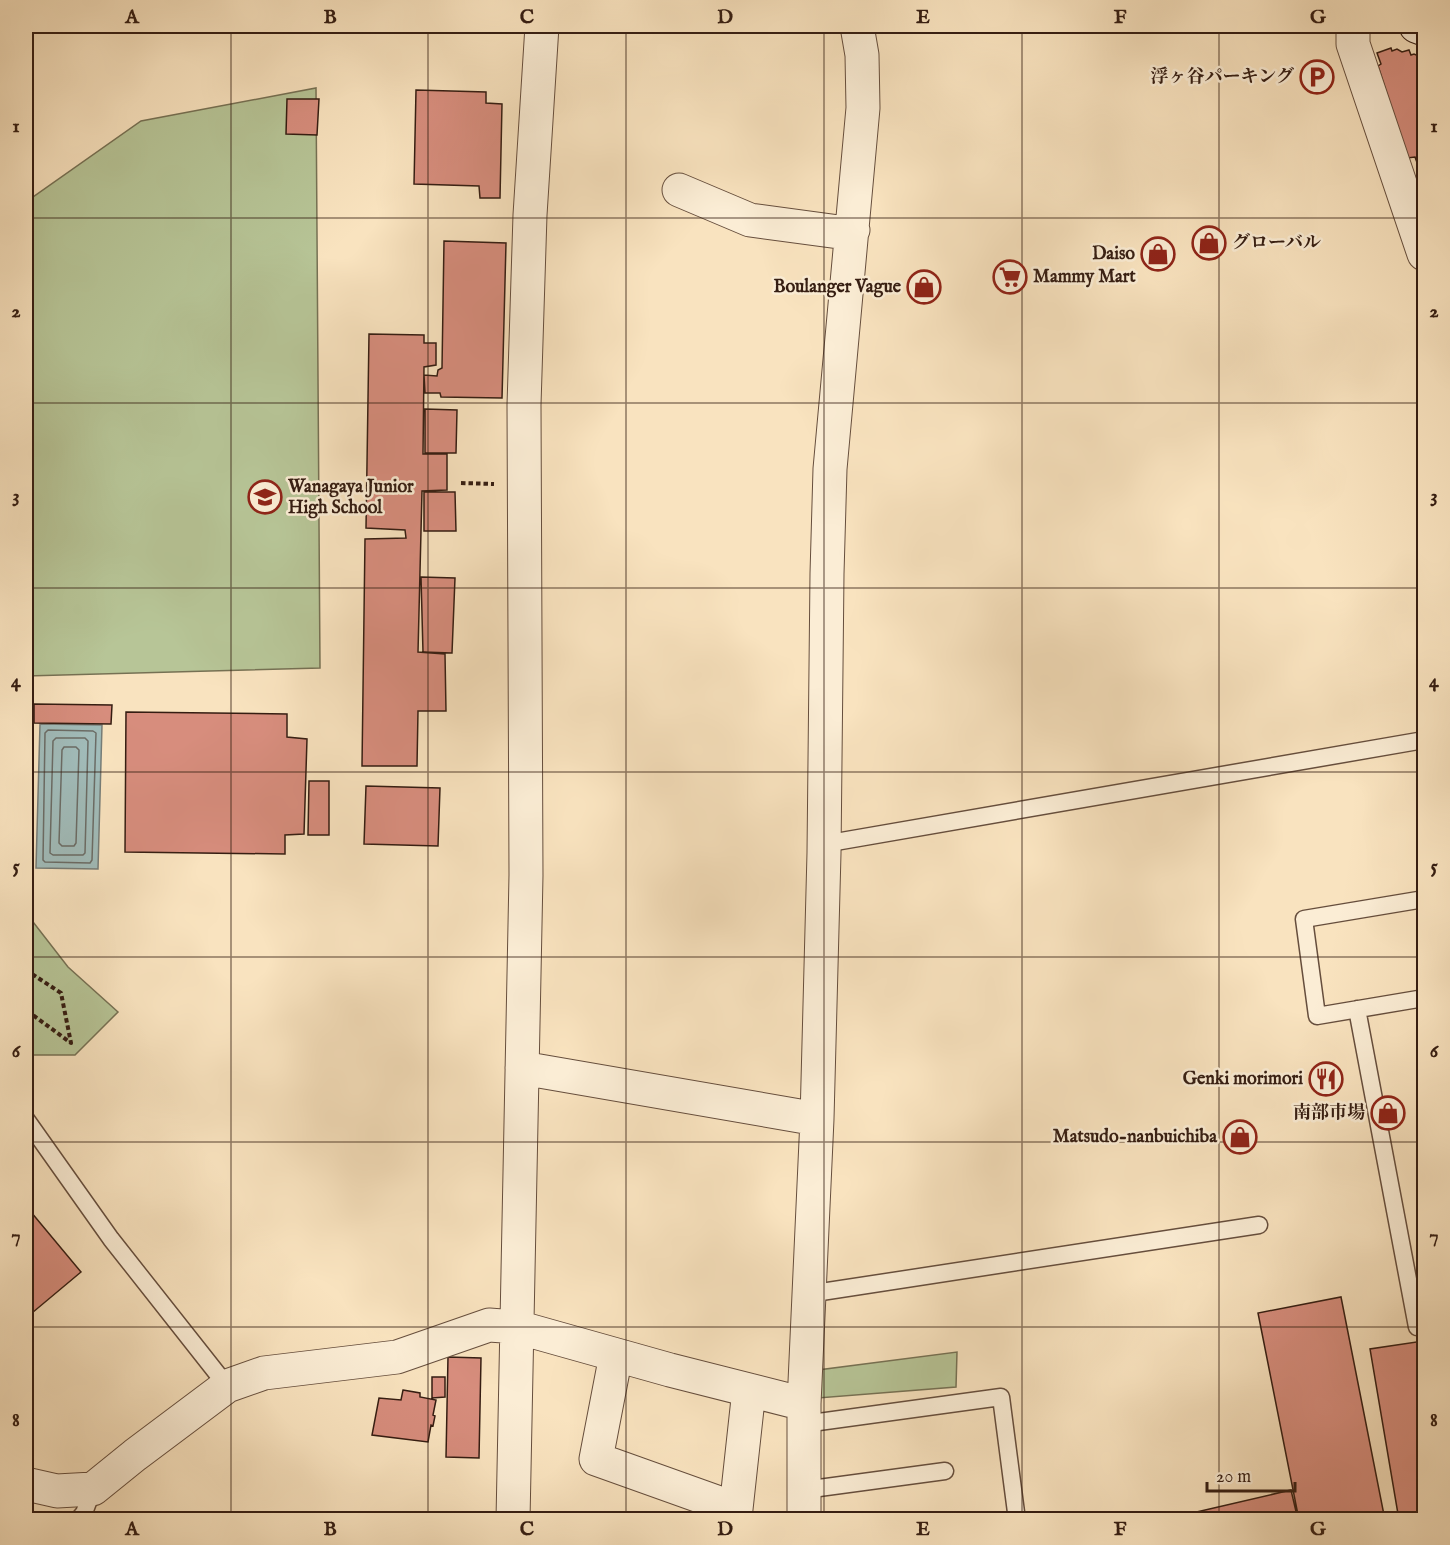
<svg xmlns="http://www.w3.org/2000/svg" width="1450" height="1545" viewBox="0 0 1450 1545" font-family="'IM FELL English','Noto Serif JP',serif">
	<rect width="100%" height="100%" fill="#f9e3bf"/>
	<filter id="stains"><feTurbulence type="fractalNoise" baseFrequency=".00333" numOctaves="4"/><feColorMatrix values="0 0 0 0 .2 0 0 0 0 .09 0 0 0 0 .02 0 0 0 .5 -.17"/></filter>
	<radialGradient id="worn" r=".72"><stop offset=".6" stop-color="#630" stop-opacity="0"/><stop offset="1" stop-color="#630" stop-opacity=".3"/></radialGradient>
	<path fill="#b7c597" stroke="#767154" stroke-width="1.5" d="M316,88L320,668L26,676V202L141,121Z
		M26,918H30L68,967L118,1012L75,1055H26Z
		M957,1352L956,1387L818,1398V1370Z"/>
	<path fill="#a1bcba" stroke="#767c77" stroke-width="1.5" d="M40,724L102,725L98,869L36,868Z"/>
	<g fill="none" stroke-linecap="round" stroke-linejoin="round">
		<path stroke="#6b6c66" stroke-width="1.5" d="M48,730L93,731L96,733L92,860L90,863L45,862L43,860L45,733Z
			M56,738H85L88,741L85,853L83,855H53L50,853L53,741Z
			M64,747H76L79,750L76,843L74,846H62L59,843L62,750Z"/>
	</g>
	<path fill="#d78d7d" stroke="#351d12" stroke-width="1.5" d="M1391,48L1392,51L1397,49L1402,52L1409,50L1411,55L1414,54L1421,57L1422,54L1424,59V166L1419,168L1415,157L1407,158L1378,66L1381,64L1377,53Z
		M416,90L486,92V103L502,104L500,198H480L479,186L414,184Z
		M287,99H319L317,135L286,134Z
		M444,241L506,243L502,398L441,397L440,393H425L424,375L437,376L438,370L442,368Z
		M369,334L424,335V343H436V365L424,367L423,454H447V490L422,491L418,652L445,654L446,711H418L417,766H362L365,539L406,538L405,530L366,528Z
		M425,409L457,410L456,453H425Z
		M424,492H455L456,531H424Z
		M421,577L455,578L452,653L423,652Z
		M34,704L112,705L111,724L34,723Z
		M126,712L287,714V737L307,739L304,834L285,835V854L125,852Z
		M309,781H329V835H308Z
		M366,786L440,788L438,846L364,844Z
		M26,1206L81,1272L26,1318Z
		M1341,1297L1385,1520H1299L1258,1313Z
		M1423,1341L1424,1352V1520H1399L1370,1349Z
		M448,1357L481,1358L479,1458L446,1457Z
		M432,1377H445V1397L432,1398Z
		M403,1390L420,1393V1397L436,1400L433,1415L435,1416L433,1426L431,1425L428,1442L372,1435L379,1398L401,1400Z
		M1291,1490L1298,1520H1162Z"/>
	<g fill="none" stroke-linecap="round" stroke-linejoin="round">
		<g stroke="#664e3d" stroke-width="19">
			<path id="lane" d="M824,844L1424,740
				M1424,899L1304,919L1317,1016L1424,998
				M1357,1009L1417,1327L1424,1326
				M26,1119L111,1239L227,1386
				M808,1294L1259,1225
				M804,1424L1001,1397L1017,1520
				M804,1490L945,1471
				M78,1520L84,1513L93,1489"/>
		</g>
		<g stroke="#664e3d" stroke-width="35">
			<path id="street" d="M1353,26V44L1424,254
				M679,190L750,220L839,232L853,230
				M522,1068L817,1119
				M616,1355L596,1459L736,1509L749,1390
				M26,1484L57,1491L93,1489L135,1455L227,1386L264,1373L397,1357L489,1325L517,1327L670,1370L804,1404
				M513,1520L526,875L524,405L530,215L542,26
				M804,1520V1404L817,1119L824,853L827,574L830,469L863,108L862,55L857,26"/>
		</g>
		<g stroke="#351d12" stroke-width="35">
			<path id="secondary" d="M1416,26L1424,29"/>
		</g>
		<path stroke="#351d12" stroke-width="4" stroke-dasharray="4.5 3" stroke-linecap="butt" d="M461,483L494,484
			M26,970L61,993L71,1043L26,1010"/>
		<use href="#lane" stroke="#fbedd5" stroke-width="16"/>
		<use href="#street" stroke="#fbedd5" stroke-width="33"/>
		<use href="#secondary" stroke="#fbedd5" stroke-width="33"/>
	</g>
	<path fill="none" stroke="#351d12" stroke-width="1.5" stroke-opacity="0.55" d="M231,26V1520M428,26V1520M626,26V1520M824,26V1520M1022,26V1520M1219,26V1520M26,218H1424M26,403H1424M26,588H1424M26,772H1424M26,957H1424M26,1142H1424M26,1327H1424"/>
	<defs>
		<g id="parking-ring" transform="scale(1.725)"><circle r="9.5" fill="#fbedd5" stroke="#8f2418" stroke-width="1.5"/><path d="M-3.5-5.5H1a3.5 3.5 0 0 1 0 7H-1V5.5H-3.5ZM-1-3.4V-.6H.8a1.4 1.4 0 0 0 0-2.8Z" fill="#8f2418"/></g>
		<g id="shop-ring" transform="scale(1.725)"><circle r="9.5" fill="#fbedd5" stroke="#8f2418" stroke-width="1.5"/><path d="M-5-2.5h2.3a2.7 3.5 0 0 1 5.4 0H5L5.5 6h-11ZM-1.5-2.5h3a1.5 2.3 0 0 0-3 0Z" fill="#8f2418"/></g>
		<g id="supermarket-ring" transform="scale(1.725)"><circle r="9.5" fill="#fbedd5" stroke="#8f2418" stroke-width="1.5"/><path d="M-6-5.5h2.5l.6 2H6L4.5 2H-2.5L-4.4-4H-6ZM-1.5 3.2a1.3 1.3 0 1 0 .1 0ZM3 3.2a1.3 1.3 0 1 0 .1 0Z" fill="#8f2418"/></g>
		<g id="school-ring" transform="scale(1.725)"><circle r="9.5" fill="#fbedd5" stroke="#8f2418" stroke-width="1.5"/><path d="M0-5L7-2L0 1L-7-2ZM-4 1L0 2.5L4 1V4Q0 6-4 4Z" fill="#8f2418"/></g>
		<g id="restaurant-ring" transform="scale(1.725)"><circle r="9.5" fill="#fbedd5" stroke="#8f2418" stroke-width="1.5"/><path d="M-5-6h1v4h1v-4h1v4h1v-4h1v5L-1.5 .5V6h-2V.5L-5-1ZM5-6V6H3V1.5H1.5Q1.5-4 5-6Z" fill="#8f2418"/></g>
	</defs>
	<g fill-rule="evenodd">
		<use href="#parking-ring" x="1317" y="77"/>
		<use href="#shop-ring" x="1209" y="243"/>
		<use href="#shop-ring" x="1158" y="254"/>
		<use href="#supermarket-ring" x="1010" y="277"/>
		<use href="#shop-ring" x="924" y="287"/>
		<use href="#school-ring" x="265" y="497"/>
		<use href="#restaurant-ring" x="1326" y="1079"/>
		<use href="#shop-ring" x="1388" y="1113"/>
		<use href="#shop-ring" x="1240" y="1137"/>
	</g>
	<g text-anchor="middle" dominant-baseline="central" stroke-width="5" stroke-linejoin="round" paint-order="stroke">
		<g font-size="18" font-weight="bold" fill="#351d12" stroke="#fbedd5" text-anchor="end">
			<text x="1294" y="77">浮ヶ谷パーキング</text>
			<text x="1232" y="243" text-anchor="start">グローバル</text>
			<text x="1135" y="254">Daiso</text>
			<text x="1033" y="277" text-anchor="start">Mammy Mart</text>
			<text x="901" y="287">Boulanger Vague</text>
			<text x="288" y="487" text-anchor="start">Wanagaya Junior<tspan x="288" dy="21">High School</tspan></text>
			<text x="1303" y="1079">Genki morimori</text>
			<text x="1365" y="1113">南部市場</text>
			<text x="1217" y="1137">Matsudo-nanbuichiba</text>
		</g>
	</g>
	<rect width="1450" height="1545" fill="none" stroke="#f9e3bf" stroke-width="66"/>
	<path d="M1207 1482v9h88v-9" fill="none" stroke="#351d12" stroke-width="3"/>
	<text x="1216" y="1482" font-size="18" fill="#351d12" stroke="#fbedd5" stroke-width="4.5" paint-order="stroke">20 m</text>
	<rect x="33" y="33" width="1384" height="1479" fill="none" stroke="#351d12" stroke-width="2"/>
	<g font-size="20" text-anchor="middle" font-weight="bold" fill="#351d12">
		<text x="132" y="23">A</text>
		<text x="330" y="23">B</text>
		<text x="527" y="23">C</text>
		<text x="725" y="23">D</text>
		<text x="923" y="23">E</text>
		<text x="1120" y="23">F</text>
		<text x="1318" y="23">G</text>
		<text x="16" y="132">1</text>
		<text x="1434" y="132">1</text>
		<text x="16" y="317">2</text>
		<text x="1434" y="317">2</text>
		<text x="16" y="502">3</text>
		<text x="1434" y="502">3</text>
		<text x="16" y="687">4</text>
		<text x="1434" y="687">4</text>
		<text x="16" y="872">5</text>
		<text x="1434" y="872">5</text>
		<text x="16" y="1057">6</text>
		<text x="1434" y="1057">6</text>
		<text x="16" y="1242">7</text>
		<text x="1434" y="1242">7</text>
		<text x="16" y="1426">8</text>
		<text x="1434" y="1426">8</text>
		<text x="132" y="1535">A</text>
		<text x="330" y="1535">B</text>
		<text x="527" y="1535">C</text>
		<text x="725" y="1535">D</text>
		<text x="923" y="1535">E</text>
		<text x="1120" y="1535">F</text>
		<text x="1318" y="1535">G</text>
	</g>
	<rect width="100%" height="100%" filter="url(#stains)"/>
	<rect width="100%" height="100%" fill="url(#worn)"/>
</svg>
